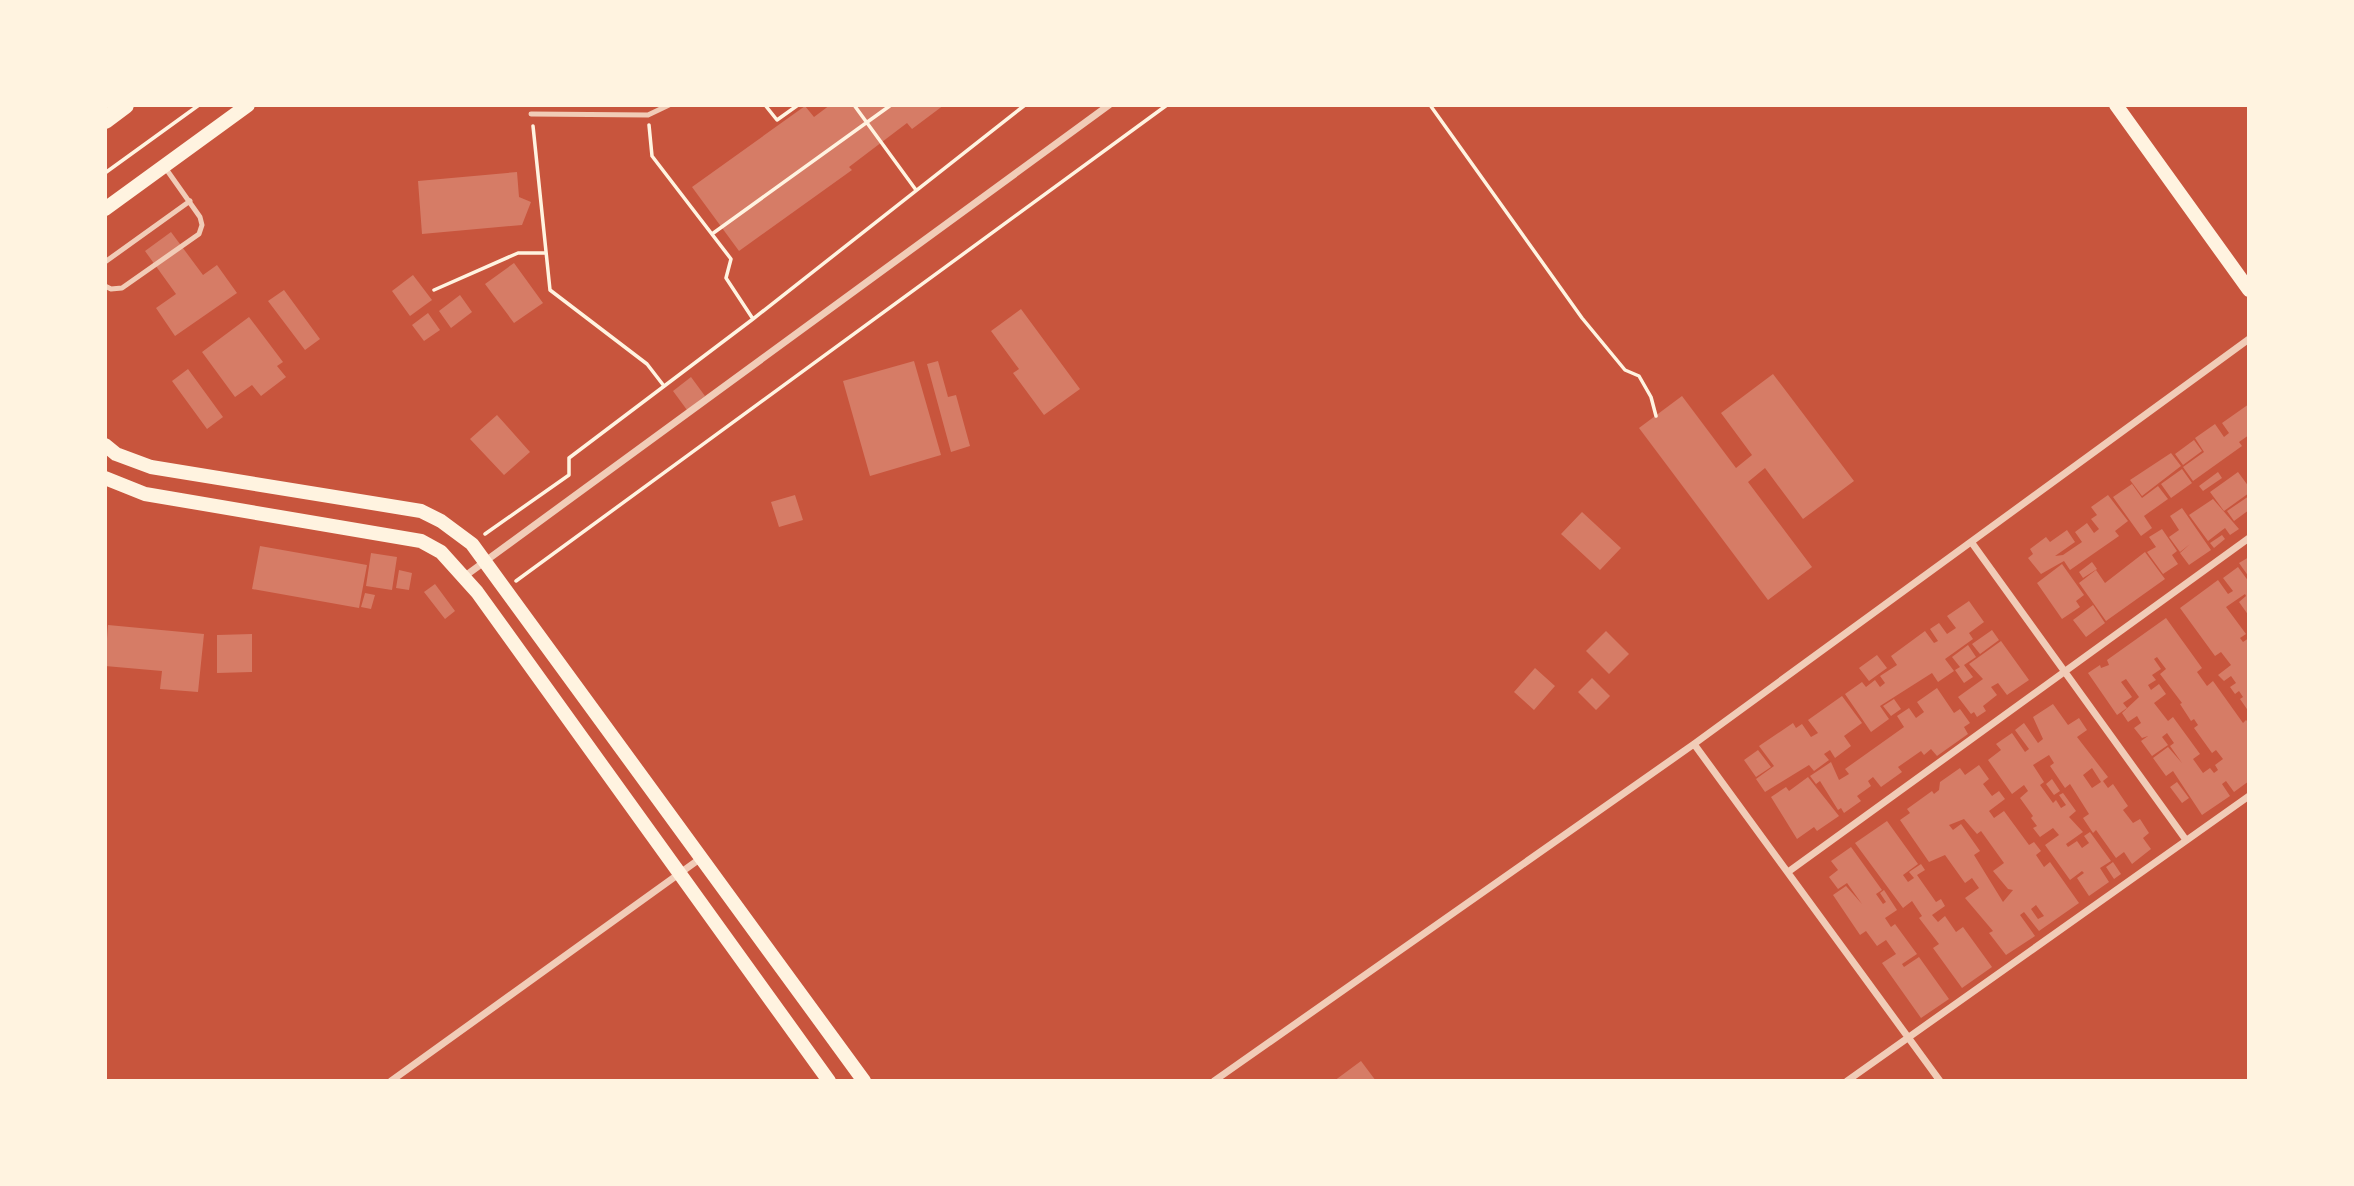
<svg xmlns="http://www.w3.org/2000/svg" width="2354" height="1186" font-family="Rubik,sans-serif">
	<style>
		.building { fill: #d67c66; fill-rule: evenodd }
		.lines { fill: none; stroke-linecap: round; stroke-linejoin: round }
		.path { stroke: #fff3e0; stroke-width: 3.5 }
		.service { stroke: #f1ccb7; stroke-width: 5 }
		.minor { stroke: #f1ccb7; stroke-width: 7 }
		.secondary { stroke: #fff3e0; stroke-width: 14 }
		.primary { stroke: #fff3e0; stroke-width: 18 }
	</style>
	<rect width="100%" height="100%" fill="#c8553d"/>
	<!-- building -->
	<path class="building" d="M830,105H944L912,129L907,123L849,167L852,170L739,251L692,187L805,106L814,117Z
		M517,172L519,197L531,202L522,225L422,234L418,181Z
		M171,232L203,275L217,265L237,293L175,336L156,308L176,294L145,251Z
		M514,263L543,303L514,323L485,284Z
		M413,275L432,300L410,316L392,291Z
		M284,290L320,339L305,350L268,301Z
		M460,295L472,312L451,328L439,311Z
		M1021,309L1080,389L1044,415L1013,373L1019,369L991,331Z
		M428,313L440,330L424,341L412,325Z
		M249,317L283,362L277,366L286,377L261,396L252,385L235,397L202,352Z
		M914,361L941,455L870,476L843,381Z
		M938,361L948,397L956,395L970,446L951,452L927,364Z
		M188,369L223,417L207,429L172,381Z
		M1773,374L1854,481L1803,519L1765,468L1748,482L1812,567L1768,600L1639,428L1682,396L1736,468L1752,455L1721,413Z
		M691,377L705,396L687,410L673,391Z
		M2249,404V435L2239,442L2242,446L2193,481L2183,467L2204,452L2195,438L2215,424L2224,437L2229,433L2222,423Z
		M497,415L530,452L504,475L470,439Z
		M2194,440L2202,451L2183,465L2175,454Z
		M2171,453L2181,466L2142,496L2130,480Z
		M2182,469L2192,483L2171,498L2161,484Z
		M2218,472L2222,478L2203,491L2199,486Z
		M2238,472L2249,487V493L2224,511L2210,492Z
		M2132,484L2142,498L2158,486L2168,499L2144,516L2152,528L2141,536L2113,497Z
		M795,495L803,520L779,527L771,502Z
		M2108,495L2128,521L2115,531L2119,536L2070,570L2064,561L2041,574L2028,558L2033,554L2030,549L2046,537L2050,542L2067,530L2075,542L2055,556L2063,555L2082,542L2075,532L2087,523L2094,533L2099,529L2091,519L2097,515L2091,507Z
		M2249,496V510L2234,521L2227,511Z
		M2213,499L2239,529L2230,535L2225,528L2208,541L2189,515Z
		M2182,508L2211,550L2189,565L2180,553L2190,544L2180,552L2169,537L2179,530L2170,516Z
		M1582,512L1621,548L1600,570L1561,534Z
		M2162,529L2177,551L2172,555L2178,564L2163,574L2147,552L2156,547L2149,537Z
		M2222,535L2225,539L2214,548L2210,543Z
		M260,546L367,565L359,608L252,589Z
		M2145,552L2165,579L2106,621L2079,583L2096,570L2105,583Z
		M371,553L397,557L392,590L366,586Z
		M2249,557V577L2239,563Z
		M2092,562L2097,569L2083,578L2079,572Z
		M2062,564L2084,595L2076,601L2080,607L2062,619L2037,583Z
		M2238,567L2249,582V616L2239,602L2246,596L2245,594L2226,607L2246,634L2240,638L2243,642L2249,638V712L2240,699L2243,697L2239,691L2235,694L2230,687L2236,683L2231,676L2224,681L2218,675L2231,665L2221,652L2215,656L2180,608L2218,580L2228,594L2233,591L2223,578Z
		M399,570L412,573L409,590L396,588Z
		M435,584L455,611L445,619L424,592Z
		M365,593L375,595L371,609L361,607Z
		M1969,601L1984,622L1969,633L1973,639L1945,659L1954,671L1938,682L1932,673L1880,706L1889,719L1871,732L1845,694L1862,682L1866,687L1875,680L1880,687L1885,683L1880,676L1897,665L1891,656L1925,631L1934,643L1938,641L1930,629L1939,623L1947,634L1956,628L1947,616Z
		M2093,605L2105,623L2086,637L2073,620Z
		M2166,618L2202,668L2197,672L2207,686L2213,681L2243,723L2246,720L2249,723V781L2234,792L2226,781L2222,784L2230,796L2202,815L2173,771L2166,776L2153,758L2168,747L2182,763L2170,746L2174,743L2167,733L2162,737L2168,745L2152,756L2141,741L2148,736L2142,738L2134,728L2141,723L2137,716L2128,722L2122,713L2139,697L2126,679L2121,682L2132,697L2123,703L2127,708L2117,715L2088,673L2100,665L2101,668L2109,665L2107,660ZM2157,657L2166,669L2160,674L2182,703L2180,704L2191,721L2194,719L2198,725L2194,728L2212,753L2216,750L2223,759L2215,765L2218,770L2214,773L2210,768L2203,773L2193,759L2200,754L2173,717L2168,721L2154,703L2166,694L2159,684L2151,690L2148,685L2156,680L2152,675L2161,669L2154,659Z
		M108,625L204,634L198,692L160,689L162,671L105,666Z
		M1992,630L1999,640L1980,654L1972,644Z
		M1606,631L1629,654L1609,674L1586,651Z
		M252,634V672L217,673V635Z
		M2001,641L2029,680L2007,695L1998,683L1991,687L1997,695L1983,706L1986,711L1977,717L1974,712L1971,714L1958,697L1983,679L1969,664Z
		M1968,645L1976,657L1964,665L1973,677L1964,683L1955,670L1960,667L1952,657Z
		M1877,655L1887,668L1869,681L1859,668Z
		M1535,668L1555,686L1534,710L1514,692Z
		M1592,678L1610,696L1596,710L1578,692Z
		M1937,688L1954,713L1960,709L1970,723L1964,727L1968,734L1937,756L1931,749L1924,755L1921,751L1898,767L1902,772L1881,787L1873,777L1868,781L1871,786L1857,796L1861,801L1844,813L1841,808L1838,810L1820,781L1816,784L1810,776L1831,762L1839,780L1849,774L1845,769L1904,727L1897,716L1909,708L1916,718L1924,712L1917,702Z
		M1842,696L1862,723L1844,736L1851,746L1835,758L1830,750L1824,754L1829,760L1814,771L1809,765L1765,792L1756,779L1774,766L1759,746L1793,723L1796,728L1802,724L1811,737L1818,733L1808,720Z
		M1894,699L1901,709L1891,716L1883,706Z
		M2053,704L2068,725L2079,718L2087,730L2077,737L2108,777L2103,781L2108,788L2113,784L2128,806L2123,810L2133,823L2140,819L2149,833L2143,838L2151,849L2132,864L2124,852L2116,858L2096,830L2093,833L2083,818L2089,814L2070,784L2065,788L2050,766L2054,763L2049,755L2033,765L2044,782L2040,785L2053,803L2056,800L2061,808L2066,805L2059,795L2063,793L2076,811L2069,817L2083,832L2066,844L2068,847L2077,841L2082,848L2089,843L2084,836L2090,832L2111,861L2100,868L2109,882L2089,896L2077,878L2084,873L2082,871L2070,880L2045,845L2059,835L2053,828L2040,837L2033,828L2037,826L2031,818L2033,816L2020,798L2028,791L2024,785L2012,794L1988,760L2001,750L1996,744L2012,733L2025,752L2029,749L2015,730L2024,723L2038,743L2043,739L2033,717ZM2092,768L2101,782L2092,788L2083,775Z
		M1758,750L1771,767L1756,777L1744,760Z
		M1979,765L1989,779L1983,784L1992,796L1999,791L2005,799L1989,811L1994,818L2004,811L2029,845L2034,842L2041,851L2036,855L2044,867L2050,862L2079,903L2039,931L2024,912L2020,915L2035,936L2006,955L1989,933L1993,931L1965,898L1979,888L1972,878L1965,883L1945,855L1929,862L1900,820L1910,813L1907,809L1932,791L1934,794L1939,790L1940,782L1960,768L1965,775ZM1964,819L1977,834L1981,831L2004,863L1993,871L2008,889L2013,890L2003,902L1974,855L1980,851L1961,824L1953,830L1949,825ZM2036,905L2044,916L2038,919L2031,909Z
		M1808,777L1839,816L1817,831L1814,827L1797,839L1771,797L1786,787L1789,791Z
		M2052,779L2060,791L2054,795L2046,784Z
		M2177,782L2189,798L2182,803L2170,787Z
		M1887,821L1918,864L1903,875L1908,882L1914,878L1909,872L1921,864L1925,870L1917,875L1936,902L1941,899L1945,906L1932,915L1938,922L1945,916L1956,932L1963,927L1992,967L1962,988L1933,948L1939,944L1919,918L1922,916L1912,901L1903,908L1855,843Z
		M1851,847L1882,890L1876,894L1883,904L1886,902L1880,893L1884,890L1897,910L1885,918L1891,927L1895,924L1917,954L1902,964L1904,967L1919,957L1949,999L1921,1018L1882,963L1896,954L1886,940L1877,946L1866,931L1860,935L1833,895L1846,886L1862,904L1847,883L1838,889L1829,877L1838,870L1831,861Z
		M2113,862L2121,874L2114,879L2106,867Z
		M1361,1061L1376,1081H1334Z"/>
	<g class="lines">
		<!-- path -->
		<path class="path" d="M765,105L777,120L798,105
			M854,105L916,190
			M1430,105L1582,318L1625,370L1639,376L1651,397L1656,416
			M649,125L652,156L731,259L726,278L753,319
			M533,126L550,290L647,364L664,386
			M105,173L199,105
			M712,234L891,105
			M434,290L518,253H546
			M485,534L569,475V458L753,319L1025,105
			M516,581L1167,105"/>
		<!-- service -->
		<path class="service" d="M531,114L648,115L669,105
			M105,262L190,201
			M105,286L111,289L122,288L199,234L202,225L200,217L164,166"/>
		<!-- minor -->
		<path class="minor" d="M1972,543L2186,840
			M465,576L1109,105
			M1694,744L1940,1081
			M1788,872L2249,538
			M391,1081L701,858
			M1214,1081L1694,744L2249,339
			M1847,1081L2249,796"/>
		<!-- secondary -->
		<path class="secondary" d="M2116,105L2249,290
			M105,209L248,105
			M105,445L116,454L151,467L421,511L441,521L472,544L864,1081
			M105,478L145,494L421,541L441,552L477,592L829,1081"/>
		<!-- primary -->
		<path class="primary" d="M105,120L125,105"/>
	</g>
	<!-- border -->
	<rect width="2354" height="1186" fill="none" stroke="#fff3e0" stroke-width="214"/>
</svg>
